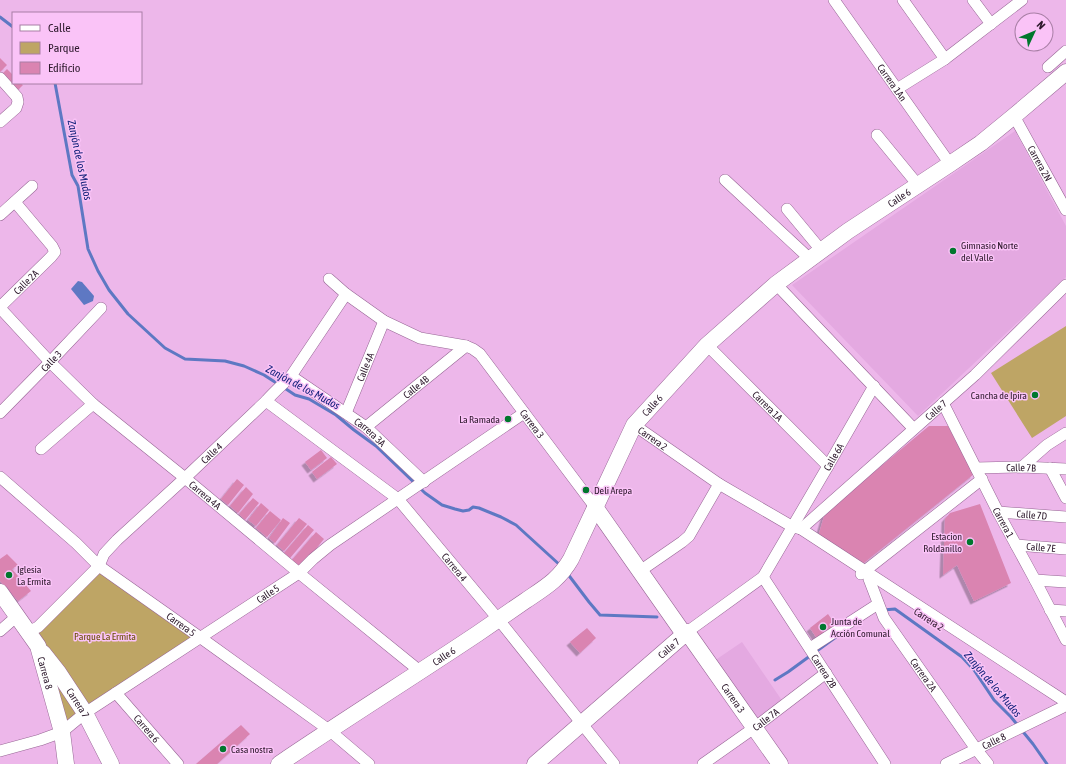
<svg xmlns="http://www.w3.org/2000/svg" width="1066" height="764" font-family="'Asap Condensed',sans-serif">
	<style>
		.built { fill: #e4a9e1 }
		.green { fill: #bea565 }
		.water { fill: #5e78c3 }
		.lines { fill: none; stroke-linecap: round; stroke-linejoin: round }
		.stream { stroke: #5e78c3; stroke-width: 3 }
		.building { fill: #da84b1; filter: url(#shadow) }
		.street-casing { stroke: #976695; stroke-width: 12 }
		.secondary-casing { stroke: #976695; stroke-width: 17 }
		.street { stroke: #fff; stroke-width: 11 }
		.secondary { stroke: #fff; stroke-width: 16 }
		.poi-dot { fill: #00772d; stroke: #fac3f7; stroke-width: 1.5 }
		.labels { text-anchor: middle; stroke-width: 3; stroke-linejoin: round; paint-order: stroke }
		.street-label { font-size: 10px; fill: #2c182b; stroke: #fac3f7 }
		.poi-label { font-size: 10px; fill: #2c182b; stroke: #fac3f7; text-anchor: start }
		.park-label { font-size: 10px; fill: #644c00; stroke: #fac3f7 }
		.water-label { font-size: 11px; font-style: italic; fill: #13227a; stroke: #fac3f7 }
	</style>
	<defs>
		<filter id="shadow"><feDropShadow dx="-3.5" dy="3.5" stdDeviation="0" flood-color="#0004"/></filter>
	</defs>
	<rect width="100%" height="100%" fill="#edb7ea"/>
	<!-- built -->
	<path class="built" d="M1015,131L1066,226V277L918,416L792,285Z
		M742,642L783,702L754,721L714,661Z"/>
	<!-- green -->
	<path class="green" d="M1066,326V416L1032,438L991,373Z
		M99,566L201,638L62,732L38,646V627Z"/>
	<!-- water -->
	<path class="water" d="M78,281L82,282L94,296L93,301L84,305L71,289Z"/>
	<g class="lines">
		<!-- stream -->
		<path class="stream" d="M0,17L13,27
			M55,83L72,175L78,186L88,249L98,271L109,290L128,314L165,348L185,359L225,361L244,366L264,375L278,384
			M283,387L295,395L309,399L336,415L354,430L376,446L425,493L442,505L455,509L463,511L469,510L473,507L479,508L501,517L516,525L561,566
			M567,573L589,602L600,615L657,617
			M883,610L895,609L962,657L974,670L994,700L1011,717L1033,744L1047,764
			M775,680L788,672L836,637"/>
	</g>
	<!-- building -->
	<path class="building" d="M0,58L7,65L0,72Z
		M7,69L13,75V83H20L23,85L15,93L0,76Z
		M929,426H948L974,474L860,566L818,537L825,513Z
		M321,450L327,458L311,470L305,462Z
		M331,457L337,464L317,479L312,472Z
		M237,479L244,485L228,505L221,499Z
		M246,487L253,494L238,513L230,506Z
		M253,498L259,503L245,520L239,514Z
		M261,503L269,510L256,526L248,520Z
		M980,504L1011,583L974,601L957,565L943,575L945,519L950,513Z
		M270,511L281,520L267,537L256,528Z
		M283,518L290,523L275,543L269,538Z
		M299,518L307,524L284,551L277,545Z
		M308,525L314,530L290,558L284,553Z
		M316,532L324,539L301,567L292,560Z
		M7,554L18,565L12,569L31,591L18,601L0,581V559Z
		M828,614L837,627L818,640L810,628Z
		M587,628L596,638L580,653L570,642Z
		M241,725L250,734L217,764H196Z"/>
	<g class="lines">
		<defs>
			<g id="street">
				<path id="s1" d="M834,0L950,164"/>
				<path d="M903,0L945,59"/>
				<path d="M973,0L991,24"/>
				<path d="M1048,67L1066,51"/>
				<path d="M0,78L17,97L18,102L16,108L0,122"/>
				<path d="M897,89L945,59L1022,0"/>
				<path id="s2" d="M1014,116L1066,210"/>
				<path d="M877,135L918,185"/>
				<path d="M725,180L810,259"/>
				<path d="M787,209L821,250"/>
				<path d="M0,215L32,186"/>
				<path id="s3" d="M329,279L346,294L384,321L420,338L466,346L473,349L480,354L595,507"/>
				<path d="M776,284L913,428"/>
				<path id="s4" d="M0,307L51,257L55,252L52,246L15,202"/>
				<path id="s5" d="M0,308L50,362L93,404L185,478L299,573L421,672"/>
				<path id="s6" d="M707,345L828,466"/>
				<path id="s7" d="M291,376L366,427L424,482"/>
				<path id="s8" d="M266,401L398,499L499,620L614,764"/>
				<path id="s9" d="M943,403L998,512L1035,580L1066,640"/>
				<path id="s10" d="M0,413L50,362L101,308"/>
				<path id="s11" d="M346,413L384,321"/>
				<path id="s12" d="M634,425L719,484L793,527L801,529L1066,702"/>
				<path id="s13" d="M366,427L466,346"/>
				<path d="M41,449L93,404"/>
				<path d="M1022,467L1047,445L1066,433"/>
				<path id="s14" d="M976,468L1022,467L1066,469"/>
				<path d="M1050,468L1066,498"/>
				<path id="s15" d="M0,477L76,543L99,566L201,638L329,730L369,764"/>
				<path id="s16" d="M998,512L1066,517"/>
				<path id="s17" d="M801,529L975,375L1066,285"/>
				<path id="s18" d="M1016,545L1066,549"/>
				<path d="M640,571L682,542L689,536L719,484"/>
				<path d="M861,574L982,479"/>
				<path id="s19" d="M763,577L885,764"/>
				<path id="s20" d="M869,579L884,618L976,749L988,764"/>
				<path d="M1035,580L1066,582"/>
				<path d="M1050,610L1066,611"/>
				<path d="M0,631L17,616"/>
				<path id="s21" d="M28,632L38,627L99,566L104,554L117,540L185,478L266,401C274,392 283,384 291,376L346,294"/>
				<path id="s22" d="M687,632L763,577L828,466L874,386"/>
				<path d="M810,648L878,604"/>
				<path id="s23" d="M116,693L178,764"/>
				<path id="s24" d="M0,751L40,740L62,732L85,713L299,573L313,559L330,545L524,413"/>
				<path id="s25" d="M703,764L754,728L826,673"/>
				<path id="s26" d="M946,764L1063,707L1066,704"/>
			</g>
			<g id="secondary">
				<path d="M595,507L684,634"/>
				<path id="s27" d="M0,592L38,646L62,732L66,764"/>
				<path id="s28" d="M43,653L58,672L85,713L111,764"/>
				<path id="s29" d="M279,764C344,720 411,678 477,634C493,623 509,612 525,601C544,588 559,580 571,559L634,425L707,345L776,284L848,231L950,164L981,143L1014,116L1066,72"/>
				<path id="s30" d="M535,764L687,632L780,764"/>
			</g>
		</defs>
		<!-- street casing -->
		<use href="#street" class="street-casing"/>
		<!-- secondary casing -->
		<use href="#secondary" class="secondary-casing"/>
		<!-- street -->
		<use href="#street" class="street"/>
		<!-- secondary -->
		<use href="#secondary" class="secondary"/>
	</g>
	<!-- markers -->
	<g class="poi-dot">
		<circle cx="953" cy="251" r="4"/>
		<circle cx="1035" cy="395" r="4"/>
		<circle cx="508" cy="419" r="4"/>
		<circle cx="586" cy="490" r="4"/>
		<circle cx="970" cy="542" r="4"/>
		<circle cx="9" cy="575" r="4"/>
		<circle cx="823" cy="627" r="4"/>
		<circle cx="223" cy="749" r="4"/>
	</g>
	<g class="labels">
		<!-- street labels -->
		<g class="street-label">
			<text dy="4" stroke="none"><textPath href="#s1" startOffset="101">Carrera 1An</textPath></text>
			<text dy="4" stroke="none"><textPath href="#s2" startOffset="54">Carrera 2N</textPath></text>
			<text dy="4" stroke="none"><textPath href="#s29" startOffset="857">Calle 6</textPath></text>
			<text dy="4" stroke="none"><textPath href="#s4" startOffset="36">Calle 2A</textPath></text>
			<text dy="4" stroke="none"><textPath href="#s10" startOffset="73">Calle 3</textPath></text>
			<text dy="4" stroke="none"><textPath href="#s11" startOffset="50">Calle 4A</textPath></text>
			<text dy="4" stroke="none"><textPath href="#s13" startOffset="64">Calle 4B</textPath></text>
			<text dy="4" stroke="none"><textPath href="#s29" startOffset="533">Calle 6</textPath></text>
			<text dy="4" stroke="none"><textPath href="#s6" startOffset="86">Carrera 1A</textPath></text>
			<text dy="4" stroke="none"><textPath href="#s17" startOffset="180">Calle 7</textPath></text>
			<text dy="4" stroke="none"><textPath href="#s3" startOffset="259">Carrera 3</textPath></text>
			<text dy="4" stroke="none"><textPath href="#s7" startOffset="97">Carrera 3A</textPath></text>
			<text dy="4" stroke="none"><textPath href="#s12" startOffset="23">Carrera 2</textPath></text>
			<text dy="4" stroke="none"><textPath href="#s21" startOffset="258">Calle 4</textPath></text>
			<text dy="4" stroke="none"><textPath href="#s22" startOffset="233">Calle 6A</textPath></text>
			<text dy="4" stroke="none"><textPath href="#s14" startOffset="45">Calle 7B</textPath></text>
			<text dy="4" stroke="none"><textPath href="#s5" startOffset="278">Carrera 4A</textPath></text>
			<text dy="4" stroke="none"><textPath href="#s16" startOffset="34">Calle 7D</textPath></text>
			<text dy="4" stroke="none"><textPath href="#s9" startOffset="134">Carrera 1</textPath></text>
			<text dy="4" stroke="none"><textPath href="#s18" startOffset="25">Calle 7E</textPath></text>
			<text dy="4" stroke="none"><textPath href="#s8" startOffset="253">Carrera 4</textPath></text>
			<text dy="4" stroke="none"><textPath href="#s24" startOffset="313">Calle 5</textPath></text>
			<text transform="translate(929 619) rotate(33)" y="4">Carrera 2</text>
			<text dy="4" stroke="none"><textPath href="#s15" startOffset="234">Carrera 5</textPath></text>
			<text dy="4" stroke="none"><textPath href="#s30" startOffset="177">Calle 7</textPath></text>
			<text dy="4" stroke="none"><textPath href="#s29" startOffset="197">Calle 6</textPath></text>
			<text dy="4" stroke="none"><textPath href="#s19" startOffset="112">Carrera 2B</textPath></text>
			<text dy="4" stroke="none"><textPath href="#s27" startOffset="94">Carrera 8</textPath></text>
			<text dy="4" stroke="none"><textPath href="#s20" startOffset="111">Carrera 2A</textPath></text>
			<text dy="4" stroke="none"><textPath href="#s30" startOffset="282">Carrera 3</textPath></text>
			<text dy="4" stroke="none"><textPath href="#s28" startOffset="61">Carrera 7</textPath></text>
			<text dy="4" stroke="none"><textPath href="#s25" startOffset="77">Calle 7A</textPath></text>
			<text dy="4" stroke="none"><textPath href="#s23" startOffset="47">Carrera 6</textPath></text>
			<text dy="4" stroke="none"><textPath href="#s26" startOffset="53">Calle 8</textPath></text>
		</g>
		<!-- poi labels -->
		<g class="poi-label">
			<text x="961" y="249">Gimnasio Norte<tspan x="961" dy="12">del Valle</tspan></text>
			<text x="1027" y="399" text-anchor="end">Cancha de Ipira</text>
			<text x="500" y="423" text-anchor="end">La Ramada</text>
			<text x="594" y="494">Deli Arepa</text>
			<text x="962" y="540" text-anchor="end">Estacion<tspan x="962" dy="12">Roldanillo</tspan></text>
			<text x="17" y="573">Iglesia<tspan x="17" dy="12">La Ermita</tspan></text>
			<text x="831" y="625">Junta de<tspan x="831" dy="12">Acción Comunal</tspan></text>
			<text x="231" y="753">Casa nostra</text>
		</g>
		<!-- park labels -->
		<g class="park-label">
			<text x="105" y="640">Parque La Ermita</text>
		</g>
		<!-- water labels -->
		<g class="water-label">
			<text transform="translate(80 160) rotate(78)" y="4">Zanjón de los Mudos</text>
			<text transform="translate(303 387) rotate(28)" y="4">Zanjón de los Mudos</text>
			<text transform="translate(993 684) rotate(50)" y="4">Zanjón de los Mudos</text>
		</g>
	</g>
	<!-- legend -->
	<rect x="12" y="12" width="130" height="72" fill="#fac3f7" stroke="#a87fa5"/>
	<rect x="20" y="25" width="20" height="6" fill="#ffffff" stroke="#a87fa5"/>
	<text x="48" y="32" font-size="12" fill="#2c182b">Calle</text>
	<rect x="20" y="42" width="20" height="12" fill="#bea565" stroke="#a87fa5"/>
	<text x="48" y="52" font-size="12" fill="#2c182b">Parque</text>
	<rect x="20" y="62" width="20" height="12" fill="#da84b1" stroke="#a87fa5"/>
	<text x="48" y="72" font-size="12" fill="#2c182b">Edificio</text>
	<!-- north arrow -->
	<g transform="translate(1034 32) rotate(46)"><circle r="19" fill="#fac3f7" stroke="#a87fa5"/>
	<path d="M0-3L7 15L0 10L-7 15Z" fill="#00772d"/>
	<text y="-6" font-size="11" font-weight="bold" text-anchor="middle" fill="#2c182b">N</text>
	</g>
</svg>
